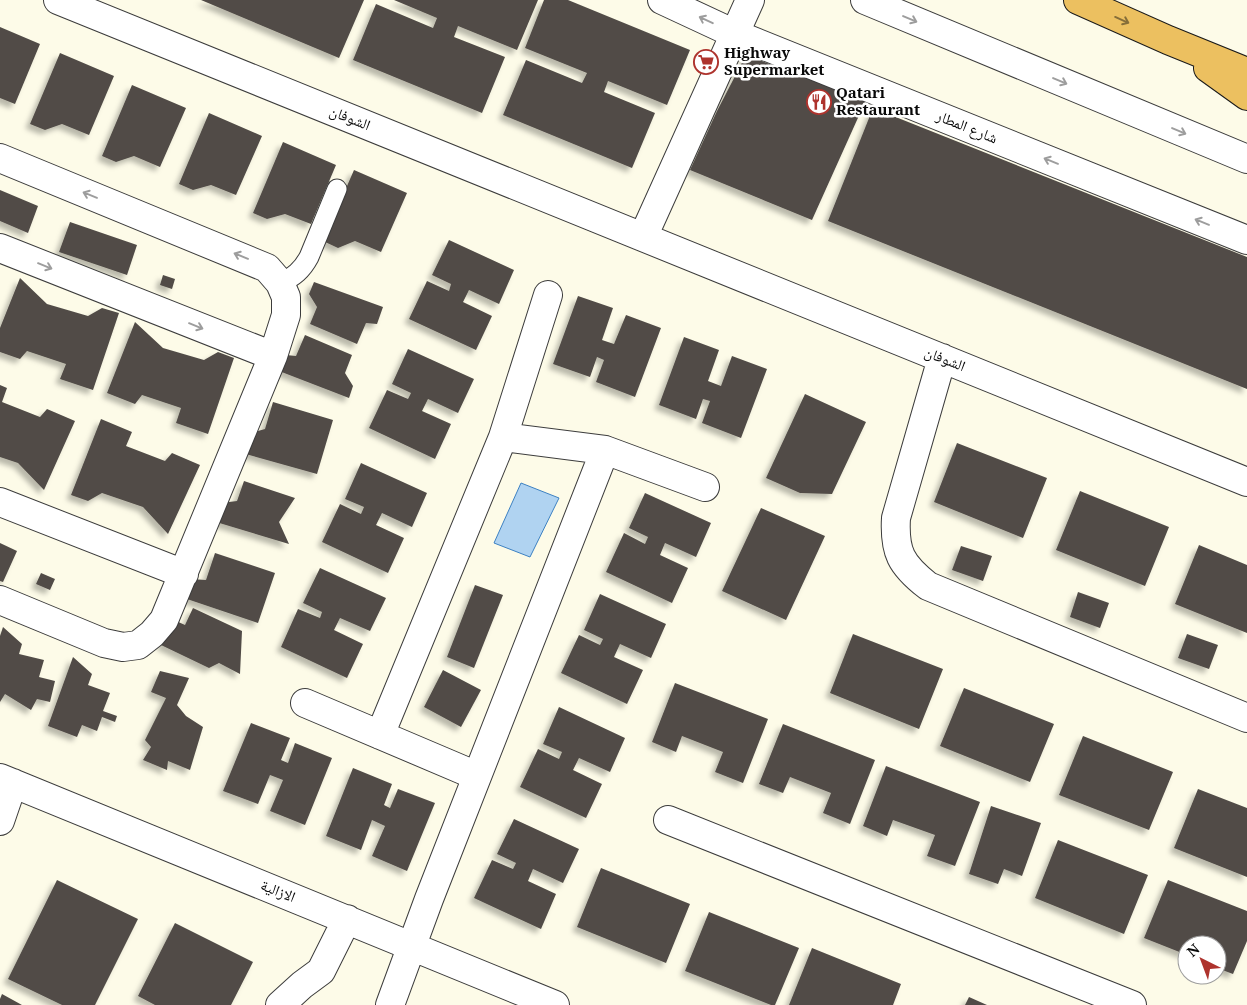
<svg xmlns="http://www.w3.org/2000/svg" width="1247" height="1005" font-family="'Noto Serif','Noto Naskh Arabic',serif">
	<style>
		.water { fill: #b0d3f1; stroke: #3d81c2 }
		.building { fill: #514c47; filter: url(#shadow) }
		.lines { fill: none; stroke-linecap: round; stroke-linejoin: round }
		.service-casing { stroke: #3c3c3c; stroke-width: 21 }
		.minor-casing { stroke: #3c3c3c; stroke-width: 30 }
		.tertiary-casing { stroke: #3c3c3c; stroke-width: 30 }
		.trunk-casing { stroke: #1a1a1a; stroke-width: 30 }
		.service { stroke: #fff; stroke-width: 19 }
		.minor { stroke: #fff; stroke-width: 28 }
		.tertiary { stroke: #fff; stroke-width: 28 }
		.trunk { stroke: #ecc060; stroke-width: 28 }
		.oneway { stroke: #9d9d9d }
		.oneway2 { stroke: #866e39 }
		.labels { text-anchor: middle; stroke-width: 5; stroke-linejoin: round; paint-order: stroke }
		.poi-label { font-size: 15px; font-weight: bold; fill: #090909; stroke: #fff; text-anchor: start }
		.street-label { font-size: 15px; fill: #090909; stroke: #fff }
	</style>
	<defs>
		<filter id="shadow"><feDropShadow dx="-4.5" dy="4.5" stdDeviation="2.5" flood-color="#0004"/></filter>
	</defs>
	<rect width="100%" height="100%" fill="#fdfbe8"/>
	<!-- water -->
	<path class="water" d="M521,483L559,498L530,557L494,543Z"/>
	<!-- building -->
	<path class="building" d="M201,0H364L339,58Z
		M394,0H538L517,50L458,26L454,37L505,57L482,113L353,60L376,4L433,28L437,18Z
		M544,0H568L690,50L667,105L608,81L604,92L655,113L632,168L503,115L526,60L582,83L587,73L525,48Z
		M0,27L40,44L15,104L0,98Z
		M60,53L114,76L89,135L62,124L45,130L30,124Z
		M746,55L866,100L812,220L690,170L717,111Z
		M132,85L186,108L160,167L134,156L116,162L102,156Z
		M873,108L1247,257V389L828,221Z
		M209,113L262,136L236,195L211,185L193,190L179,184Z
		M283,142L336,165L311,224L285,214L267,219L253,213Z
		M354,170L407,193L381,252L355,241L338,248L323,241Z
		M0,190L38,206L28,233L0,221Z
		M70,222L137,245L127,275L59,252Z
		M449,240L514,270L499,304L469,290L463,302L492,316L476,350L409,319L427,281L449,291L451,284L432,275Z
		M163,275L175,279L172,289L160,285Z
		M20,278L47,304L88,316L102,308L119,313L93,390L60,379L66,364L27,351L20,359L0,352V328Z
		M314,282L383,307L377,324L366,323L357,344L310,324L317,307L309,294Z
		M578,296L613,308L602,340L614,344L626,315L661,328L635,397L596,382L604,360L597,357L590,377L553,364Z
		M135,322L163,348L204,360L218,352L234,358L208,434L176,423L181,408L142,395L135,404L107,393Z
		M305,335L352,355L345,373L353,386L349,398L279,371L286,355L296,356Z
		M684,337L719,350L708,381L721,386L732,356L767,369L741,438L702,423L710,401L703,399L696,419L659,405Z
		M408,349L474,379L458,413L428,399L422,411L451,424L435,459L369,428L387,390L408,399L411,393L392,384Z
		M0,385L7,388L2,402L40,417L47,409L75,421L44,490L18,463L0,457Z
		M805,394L866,422L832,494L800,493L766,478Z
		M273,402L333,420L317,474L242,453L247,434L265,429Z
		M101,419L132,432L126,446L165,461L172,453L200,465L168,534L143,507L102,493L88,501L71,495Z
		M957,443L1047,478L1023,538L934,502Z
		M361,463L427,493L412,527L382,513L376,525L404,538L388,573L322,542L340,504L361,514L364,507L345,499Z
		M244,481L295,498L279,522L289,544L216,522L221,503L237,501Z
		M1080,491L1169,527L1145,586L1056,550Z
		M645,493L711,523L696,557L665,543L660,555L688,568L672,603L606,572L624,533L645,544L648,537L629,528Z
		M761,508L825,536L786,620L722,591Z
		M0,543L17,551L3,582L0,581Z
		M1199,545L1247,565V633L1175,604Z
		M961,546L992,556L983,581L952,570Z
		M215,553L275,573L258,623L184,598L191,579L206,580Z
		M320,568L386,598L370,631L340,618L334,630L363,644L347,678L281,647L298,609L320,618L322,612L303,603Z
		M41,573L55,579L50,590L36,584Z
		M475,585L503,595L474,668L447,657Z
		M1078,592L1109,603L1100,628L1070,617Z
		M600,594L666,624L651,658L620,644L614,657L643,670L627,704L561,673L579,635L600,645L603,639L584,630Z
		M193,608L242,631L240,674L219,663L209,668L161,645L174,620L185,625Z
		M3,627L22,644L19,654L44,660L39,677L55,681L50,702L37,699L31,710L5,694L0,702V636Z
		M853,634L943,669L919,729L830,693Z
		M1187,634L1218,645L1209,669L1178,658Z
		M73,657L92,674L88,685L110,693L103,711L117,716L115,722L102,717L97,731L82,725L77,737L48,726Z
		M443,670L481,690L461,727L424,707Z
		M160,671L189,678L177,705L186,716L203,727L190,770L168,761L167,770L143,760L151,747L145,740L166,698L151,692Z
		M675,683L768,719L743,783L715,772L723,752L682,736L676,752L652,742Z
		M964,688L1054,724L1030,782L940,746Z
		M559,707L625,738L610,772L579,758L573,770L602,784L586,818L520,787L538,749L559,759L562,752L543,744Z
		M251,723L290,738L281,760L288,763L295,743L332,758L305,825L270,811L283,780L270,775L258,804L223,791Z
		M783,724L875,760L850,824L823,813L831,793L790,777L783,793L759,784Z
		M1083,736L1173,772L1149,830L1059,795Z
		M886,766L980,802L955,866L927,856L935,835L893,820L887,836L863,826Z
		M353,768L392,784L384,805L390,808L398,789L435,803L407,871L372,856L385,826L372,820L361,850L326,836Z
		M1198,789L1247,808V877L1174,848Z
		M991,806L1041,823L1022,876L1004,869L998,884L969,874Z
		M514,819L579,849L563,883L533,869L528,881L556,894L541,929L474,898L492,860L513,869L516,863L497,854Z
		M1058,840L1148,875L1124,934L1035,898Z
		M601,868L690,904L666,963L577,927Z
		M57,880L138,919L95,1005H62L8,979Z
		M1168,880L1247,911V941L1233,974L1217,968V945H1187V955L1144,938Z
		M709,912L799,948L775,1005H771L685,971Z
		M175,923L253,962L231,1005H155L138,996Z
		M812,948L901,984L893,1005H789Z
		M2,994L22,1005H0V999Z
		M969,997L987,1005H965Z"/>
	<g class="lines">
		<defs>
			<path id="service" d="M280,283C294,277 302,270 309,257L337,189"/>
			<path id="minor" d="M58,0L1247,482
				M0,158L267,268L280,283L286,297V315L273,356L164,620L152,634L138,645L123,647L104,643L0,600
				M643,237L750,0
				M0,248L273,356
				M942,358L896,518C894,552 901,565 928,586L1247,718
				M503,437L605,450L705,487
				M0,502L184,574
				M305,703L477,776
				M380,735L503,437L548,295
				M0,778L555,1005
				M668,820L1132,1005
				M0,821L13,783
				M280,1005L302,985L321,971L347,919
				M390,1005L429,899L605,450"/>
			<path id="tertiary" d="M662,0L735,34L1247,240
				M865,0L1247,159"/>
			<path id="trunk" d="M1078,0L1168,40L1247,72
				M1208,68L1247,96"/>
		</defs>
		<!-- service casing -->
		<use href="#service" class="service-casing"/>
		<!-- minor casing -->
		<use href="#minor" class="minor-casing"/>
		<!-- tertiary casing -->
		<use href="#tertiary" class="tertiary-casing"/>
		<!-- trunk casing -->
		<use href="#trunk" class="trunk-casing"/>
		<!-- service -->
		<use href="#service" class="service"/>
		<!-- minor -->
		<use href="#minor" class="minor"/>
		<!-- tertiary -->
		<use href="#tertiary" class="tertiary"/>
		<!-- trunk -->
		<use href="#trunk" class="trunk"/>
	</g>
	<!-- one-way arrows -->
	<defs><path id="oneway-shaft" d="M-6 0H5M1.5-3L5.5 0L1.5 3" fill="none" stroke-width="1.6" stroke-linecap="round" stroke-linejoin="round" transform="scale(1.25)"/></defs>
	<g class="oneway">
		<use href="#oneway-shaft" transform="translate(910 19) rotate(23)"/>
		<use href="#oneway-shaft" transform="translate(706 20) rotate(-155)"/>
		<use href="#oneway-shaft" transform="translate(1060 81) rotate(23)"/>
		<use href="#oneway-shaft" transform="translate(1179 131) rotate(23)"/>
		<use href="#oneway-shaft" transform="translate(1051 161) rotate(-158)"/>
		<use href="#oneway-shaft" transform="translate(90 195) rotate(-158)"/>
		<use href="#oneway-shaft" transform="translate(1202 222) rotate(-158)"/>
		<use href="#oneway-shaft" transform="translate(241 256) rotate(-158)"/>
		<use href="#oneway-shaft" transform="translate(45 266) rotate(22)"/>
		<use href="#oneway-shaft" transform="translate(196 326) rotate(22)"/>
	</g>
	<use class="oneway2" href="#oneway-shaft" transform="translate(1122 20) rotate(24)"/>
	<!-- icons -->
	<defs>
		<symbol id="supermarket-ring" viewBox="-11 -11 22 22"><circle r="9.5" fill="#fff" stroke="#ae332d" stroke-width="1.5"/><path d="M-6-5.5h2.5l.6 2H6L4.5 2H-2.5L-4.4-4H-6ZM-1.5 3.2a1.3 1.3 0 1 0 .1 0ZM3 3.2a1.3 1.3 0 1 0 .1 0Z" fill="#ae332d"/></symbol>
		<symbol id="restaurant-ring" viewBox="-11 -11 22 22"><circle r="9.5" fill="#fff" stroke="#ae332d" stroke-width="1.5"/><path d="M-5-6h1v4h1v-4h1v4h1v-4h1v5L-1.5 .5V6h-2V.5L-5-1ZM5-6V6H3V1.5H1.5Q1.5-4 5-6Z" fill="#ae332d"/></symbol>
	</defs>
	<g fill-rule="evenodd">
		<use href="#supermarket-ring" x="692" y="48" width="28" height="28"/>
		<use href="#restaurant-ring" x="805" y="88" width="28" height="28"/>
	</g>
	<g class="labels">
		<!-- poi labels -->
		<g class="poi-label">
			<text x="724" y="58">Highway<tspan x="724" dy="17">Supermarket</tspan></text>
			<text x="836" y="98">Qatari<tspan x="836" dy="17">Restaurant</tspan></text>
		</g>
		<!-- street labels -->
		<g class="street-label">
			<text transform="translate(350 118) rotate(22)" y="5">الشوفان</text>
			<text transform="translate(967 127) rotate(22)" y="5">شارع المطار</text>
			<text transform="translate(945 359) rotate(22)" y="5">الشوفان</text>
			<text transform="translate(278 891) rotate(22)" y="5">الازالية</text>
		</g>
	</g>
	<!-- north arrow -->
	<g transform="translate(1202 960) rotate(318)"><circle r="24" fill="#ffffff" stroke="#9d9d9d"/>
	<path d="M0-4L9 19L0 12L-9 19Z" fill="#ae332d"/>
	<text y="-8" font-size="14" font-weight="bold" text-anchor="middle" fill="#090909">N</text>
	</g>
</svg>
